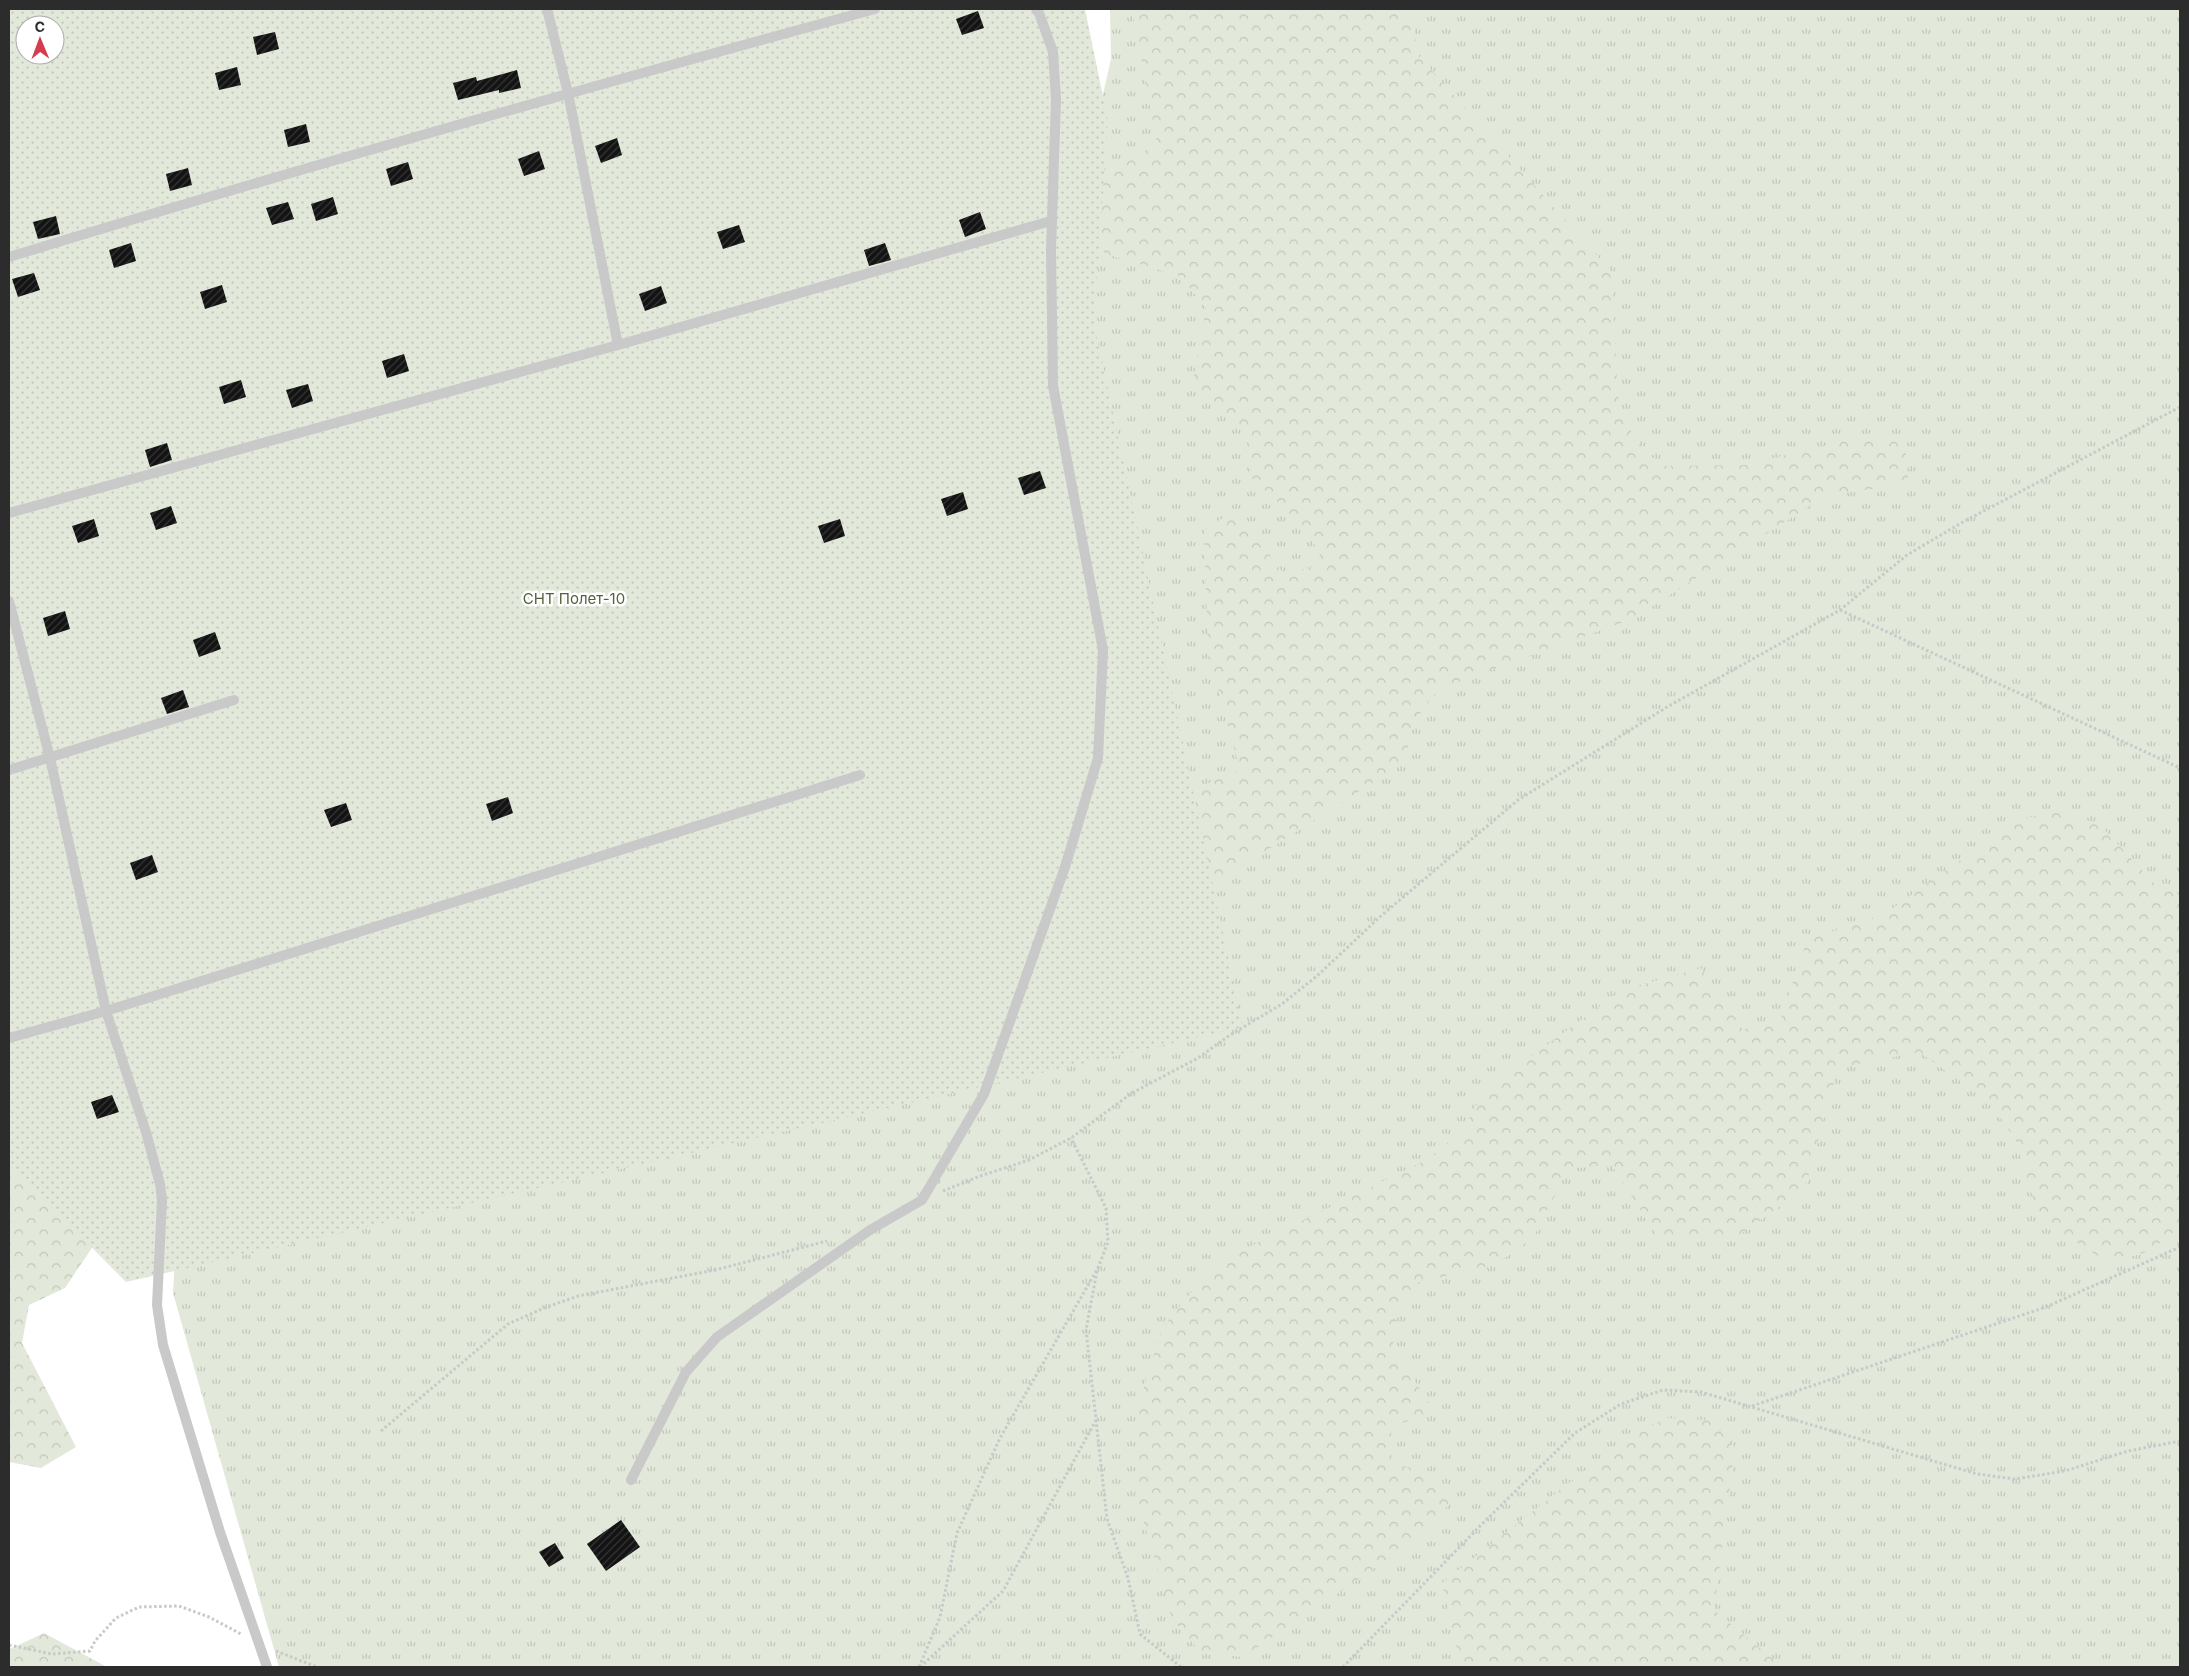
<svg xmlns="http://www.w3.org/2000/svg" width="2189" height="1676" font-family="Inter,sans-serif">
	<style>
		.grass { fill: url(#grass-tufts) }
		.forest { fill: url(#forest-crowns) }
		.park { fill: url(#park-dots); fill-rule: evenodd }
		.building { fill: url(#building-hatch) }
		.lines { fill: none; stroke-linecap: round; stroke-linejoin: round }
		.path { stroke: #c9c9c9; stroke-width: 3; stroke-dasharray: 2.5 2.5; stroke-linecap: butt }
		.lane { stroke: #c9c9c9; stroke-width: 10 }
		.labels { text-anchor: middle; stroke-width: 5; stroke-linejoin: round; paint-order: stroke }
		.park-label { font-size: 15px; fill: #51633d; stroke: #fff }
	</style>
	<defs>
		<pattern id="grass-tufts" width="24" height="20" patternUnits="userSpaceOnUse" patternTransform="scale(1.25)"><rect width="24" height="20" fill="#e2e8da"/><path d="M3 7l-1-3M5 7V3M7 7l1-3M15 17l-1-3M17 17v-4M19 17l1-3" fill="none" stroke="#c2c7bb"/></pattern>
		<pattern id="forest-crowns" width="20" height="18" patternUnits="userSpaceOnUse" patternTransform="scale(1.25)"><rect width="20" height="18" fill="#e2e8da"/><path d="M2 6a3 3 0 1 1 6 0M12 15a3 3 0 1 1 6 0" fill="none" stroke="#c2c7bb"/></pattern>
		<pattern id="park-dots" width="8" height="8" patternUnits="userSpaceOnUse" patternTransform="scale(1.25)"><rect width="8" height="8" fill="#e2e8da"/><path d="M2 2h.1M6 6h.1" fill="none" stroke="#c2c7bb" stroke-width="1.8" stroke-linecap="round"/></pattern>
		<pattern id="building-hatch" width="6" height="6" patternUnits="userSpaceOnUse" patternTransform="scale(1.25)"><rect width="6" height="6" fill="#131313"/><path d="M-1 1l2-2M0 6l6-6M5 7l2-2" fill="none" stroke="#363636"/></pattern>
	</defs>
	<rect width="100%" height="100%" fill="#fff"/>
	<!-- grass -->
	<path class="grass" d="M1110,9H2180V1667H279L173,1293L179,1190L1072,391L1090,151L1111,59Z"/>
	<!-- forest -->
	<path class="forest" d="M1132,9H1412L1417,54L1611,271L1618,396L1633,437L1662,466L1745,465L1865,436L1905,443L1909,484L1827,495L1632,619L1439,689L1414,721L1405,762L1132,937L1161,803L1240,770L1208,652L1204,531L1235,509L1284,574L1324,564L1307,530L1251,477L1248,434L1192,386L1206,308L1180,276L1105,254L1084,221L1096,182L1157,143Z
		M2055,812L2098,823L2154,883L2180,895V1227L2150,1251L2109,1263L2039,1219L2016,1141L1990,1102L1919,1052L1838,1068L1805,1189L1738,1236H1657L1611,1164L1568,1169L1533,1238L1496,1264L1417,1283L1399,1305L1393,1345L1435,1414L1391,1426L1392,1464L1429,1471L1451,1501L1427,1533L1243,1657L1201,1653L1172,1619L1135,1492L1137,1410L1162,1328L1214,1264L1428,1159L1462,1131L1484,1091L1622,990L1701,968L1744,1031L1780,1021L1807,940L1886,913L2017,820Z
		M9,1128L110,1221L65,1288L29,1305L22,1343L76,1447L41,1468L9,1462Z
		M1667,1418L1710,1420L1735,1448L1714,1610L1782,1667H1461L1442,1583L1632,1433Z
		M44,1633L107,1667H9L10,1649Z"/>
	<!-- park -->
	<path class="park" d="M9,9H1085L1108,121L1094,323L1243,1027L126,1282L9,1164ZM25,25H55V55H25Z"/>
	<!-- building -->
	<path class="building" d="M978,11L984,28L962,35L956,19Z
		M275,32L279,49L257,55L253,37Z
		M237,67L241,85L219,90L215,73Z
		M517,70L521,88L499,93V90L458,100L453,83L476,77L477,81Z
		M306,124L310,142L288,147L284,130Z
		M617,138L622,155L601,163L595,146Z
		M539,151L545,169L524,176L518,159Z
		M408,162L413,179L391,186L386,169Z
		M188,168L192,185L170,191L166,174Z
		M333,197L338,214L316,221L311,204Z
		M288,202L294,219L272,225L266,208Z
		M980,212L986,229L965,237L959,220Z
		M56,216L60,234L38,239L33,222Z
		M739,225L745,242L723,249L717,232Z
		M131,243L136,261L114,268L109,250Z
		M885,243L891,260L869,266L864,250Z
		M34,273L40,290L18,297L12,279Z
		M222,285L227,302L205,309L200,292Z
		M661,286L667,303L645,311L639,294Z
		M404,354L409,371L387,378L382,361Z
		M241,380L246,397L224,404L219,387Z
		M308,384L313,401L292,408L286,390Z
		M167,443L172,460L150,467L145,450Z
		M1040,471L1046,488L1024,495L1018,478Z
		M963,492L968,509L947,516L941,499Z
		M171,506L177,523L156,530L150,513Z
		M94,519L99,536L78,543L72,526Z
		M840,519L845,536L824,543L818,526Z
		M65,611L70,629L48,636L43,618Z
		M215,632L221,649L199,657L193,640Z
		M183,690L189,707L167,714L161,698Z
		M508,797L513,813L492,821L486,804Z
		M346,803L352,820L331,827L324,810Z
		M152,855L158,872L136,880L130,863Z
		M112,1095L119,1112L97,1119L91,1102Z
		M621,1520L640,1547L606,1571L587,1544Z
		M555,1543L564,1558L549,1567L539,1552Z"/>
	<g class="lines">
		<!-- path -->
		<path class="path" d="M1840,610L2180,768
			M943,1191L980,1176L1029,1160L1071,1138L1132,1093L1198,1058L1230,1035L1282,1004L1317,976L1382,915L1518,800L1667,707L1840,610L1907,555L1963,522L2180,407
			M1097,1271L1086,1330L1107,1519L1128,1578L1140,1634L1181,1667
			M1752,1406L2046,1307L2180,1247
			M381,1431L508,1324L544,1308L578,1296L715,1270L827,1241
			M9,1645L52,1654L90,1651L95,1641L116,1618L139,1607L179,1606L209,1617L241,1634
			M276,1651L317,1667
			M919,1667L940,1617L957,1533L1000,1438L1098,1268L1108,1242L1106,1208L1071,1138
			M920,1667L1003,1591L1096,1420
			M1343,1667L1482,1524L1575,1433L1621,1404L1663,1390L1701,1392L1977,1474L2015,1479L2065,1471L2128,1451L2180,1441"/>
		<!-- lane -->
		<path class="lane" d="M547,9L568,93L618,345
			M9,257C296,169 585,88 875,9
			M9,513L618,345L1051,221
			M9,601L50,758L106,1011L146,1132L160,1184L162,1200L157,1305L163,1345L220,1532L267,1667
			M9,770L234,700
			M9,1038L106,1011L860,775
			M631,1480L686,1372L717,1337L870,1230L922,1200L984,1094L1065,867L1098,758L1103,650L1053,386L1051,250L1056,99L1053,52L1039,13L1036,9"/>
	</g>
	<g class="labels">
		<!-- park labels -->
		<g class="park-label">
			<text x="574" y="604">СНТ Полет-10</text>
		</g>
	</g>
	<!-- border -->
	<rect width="2189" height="1676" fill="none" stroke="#2c2c2c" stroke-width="20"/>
	<!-- north arrow -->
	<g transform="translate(40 40) rotate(359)"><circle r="24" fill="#ffffff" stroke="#ababab"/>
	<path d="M0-4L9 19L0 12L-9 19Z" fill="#d53c4f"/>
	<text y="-8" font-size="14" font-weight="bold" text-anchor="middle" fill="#2c2c2c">С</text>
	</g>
</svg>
